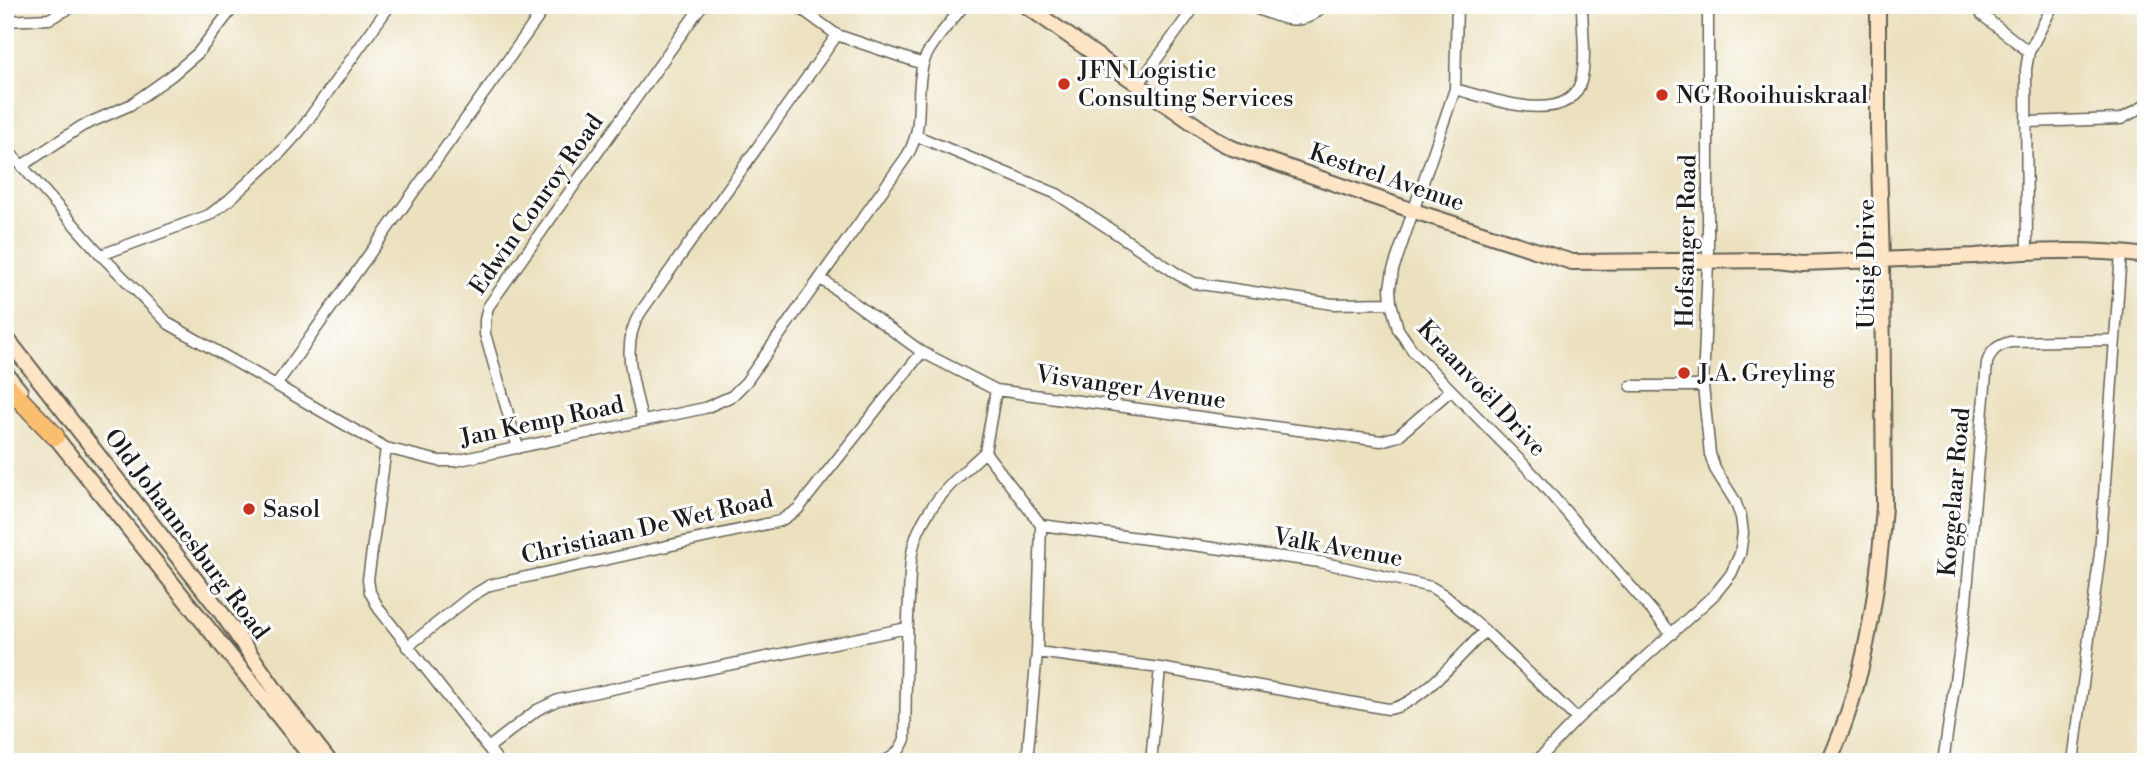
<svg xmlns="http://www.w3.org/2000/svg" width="2151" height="767" font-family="'Libre Bodoni',serif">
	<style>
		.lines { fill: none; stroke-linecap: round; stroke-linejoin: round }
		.street-casing { stroke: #646155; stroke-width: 13 }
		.secondary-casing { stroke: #646155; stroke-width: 18 }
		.highway-casing { stroke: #646155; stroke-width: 21 }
		.street { stroke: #fff; stroke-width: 10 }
		.secondary { stroke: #fde5c5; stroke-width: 14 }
		.highway { stroke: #fbbe6e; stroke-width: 18 }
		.poi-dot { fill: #c8321e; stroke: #fff; stroke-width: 2.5 }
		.labels { text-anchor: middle; stroke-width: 6; stroke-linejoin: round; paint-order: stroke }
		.poi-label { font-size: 24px; fill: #1c1c1c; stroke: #fff; text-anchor: start }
		.street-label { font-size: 24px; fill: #1c1c1c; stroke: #fff }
	</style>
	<rect width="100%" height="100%" fill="#fff"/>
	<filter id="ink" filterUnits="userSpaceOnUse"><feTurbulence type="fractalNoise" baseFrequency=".0143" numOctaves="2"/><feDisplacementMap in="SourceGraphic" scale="14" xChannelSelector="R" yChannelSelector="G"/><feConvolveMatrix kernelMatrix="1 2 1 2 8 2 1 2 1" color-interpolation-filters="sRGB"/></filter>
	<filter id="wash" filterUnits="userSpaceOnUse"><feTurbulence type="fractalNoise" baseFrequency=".00686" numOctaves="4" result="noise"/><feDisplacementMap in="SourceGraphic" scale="28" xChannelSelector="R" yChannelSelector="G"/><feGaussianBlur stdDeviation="1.57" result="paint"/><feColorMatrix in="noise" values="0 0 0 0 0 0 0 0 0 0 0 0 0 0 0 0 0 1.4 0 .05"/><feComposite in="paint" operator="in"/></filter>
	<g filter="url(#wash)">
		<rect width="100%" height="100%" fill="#ebe1bf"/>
	</g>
	<g filter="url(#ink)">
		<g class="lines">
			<defs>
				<path id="street" d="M796,5L837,35L923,64
					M1248,5C1273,15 1303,32 1323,5
					M1457,5L1455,89L1393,270L1390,288L1391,303L1398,329L1413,351L1535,476L1672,634
					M1977,5L1982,15L2029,52
					M5,21L49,19L76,5
					M1138,85L1196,5
					M1455,89C1487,97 1568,129 1581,81C1587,58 1582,29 1582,5
					M2026,122L2121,119L2146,105
					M917,136L1057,194L1179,275L1194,283L1333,304L1391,303
					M5,147L101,255L169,324L386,448L439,461H455L705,408L732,396L746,382L907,156C926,124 914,97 923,64C928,46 952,21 964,5
					M23,165L82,126L130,105L171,76L198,53L235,5
					M2027,252L2026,69L2029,52L2053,5
					M101,255L209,215L229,200L282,151L300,131L390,5
					M820,278L922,352L996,390L1381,441L1398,436L1451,390
					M276,385L547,5
					M1631,386H1703
					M996,390L985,452L1041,525L1037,652L1027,762
					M642,421C635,385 619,347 640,313L837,35
					M386,448L368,580L370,592L379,609L499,762
					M518,448L485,334V320L488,307L702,5
					M1041,525L1320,562L1431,587L1444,595L1485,631L1577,719
					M407,647L470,597L490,585L780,521L798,509L922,352
					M1037,652L1160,668L1388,709C1418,707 1462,653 1485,631
					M488,748L537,710L558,700L907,628
					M881,762C894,758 900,751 905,739C906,692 906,645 909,599C910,576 909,551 919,530C933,498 960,475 985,452
					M1151,762L1160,668
					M1536,762L1577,719L1715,594L1731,574L1740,554L1743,533L1741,517L1735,501L1715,469L1710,454L1703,386L1708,261V5
					M1943,762L1965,613L1987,363C1991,350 1997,346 2010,342L2114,340
					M2073,762L2100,553L2121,253"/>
				<path id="secondary" d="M1025,5L1217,140L1232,148L1414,211L1572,262L1777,260L1803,263L1976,256C2026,250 2096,249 2146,256
					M5,336L220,611L288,708L330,762
					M5,372L20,391
					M49,429L315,762
					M1829,762C1865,682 1878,593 1884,506L1882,260L1878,129V5"/>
				<path id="highway" d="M5,384L55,436"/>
			</defs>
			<!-- street casing -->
			<use href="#street" class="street-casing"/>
			<!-- secondary casing -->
			<use href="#secondary" class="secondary-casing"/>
			<!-- highway casing -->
			<use href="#highway" class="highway-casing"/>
			<!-- street -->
			<use href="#street" class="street"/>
			<!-- secondary -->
			<use href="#secondary" class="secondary"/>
			<!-- highway -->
			<use href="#highway" class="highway"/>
		</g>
	</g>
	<!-- markers -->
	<g class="poi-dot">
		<circle cx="1064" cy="84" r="7"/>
		<circle cx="1662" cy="95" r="7"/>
		<circle cx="1684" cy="373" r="7"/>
		<circle cx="249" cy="509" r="7"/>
	</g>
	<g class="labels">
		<!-- poi labels -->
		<g class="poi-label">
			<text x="1078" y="78">JFN Logistic<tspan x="1078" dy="28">Consulting Services</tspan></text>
			<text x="1676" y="103">NG Rooihuiskraal</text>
			<text x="1698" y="381">J.A. Greyling</text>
			<text x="263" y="517">Sasol</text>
		</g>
		<!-- street labels -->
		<g class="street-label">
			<text transform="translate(1387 177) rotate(19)" y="8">Kestrel Avenue</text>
			<text transform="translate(536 204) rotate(-55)" y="8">Edwin Conroy Road</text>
			<text transform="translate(1686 241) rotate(-89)" y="8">Hofsanger Road</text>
			<text transform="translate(1866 264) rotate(-90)" y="8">Uitsig Drive</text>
			<text transform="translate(1131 387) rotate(8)" y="8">Visvanger Avenue</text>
			<text transform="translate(1482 388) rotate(47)" y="8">Kraanvoël Drive</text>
			<text transform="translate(542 421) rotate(-12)" y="8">Jan Kemp Road</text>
			<text transform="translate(1954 492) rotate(-85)" y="8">Koggelaar Road</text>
			<text transform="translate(647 527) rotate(-13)" y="8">Christiaan De Wet Road</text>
			<text transform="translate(187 534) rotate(53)" y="8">Old Johannesburg Road</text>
			<text transform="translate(1338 547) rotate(10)" y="8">Valk Avenue</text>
		</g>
	</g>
	<!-- margin -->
	<rect width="2151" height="767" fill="none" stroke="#fff" stroke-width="28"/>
</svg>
